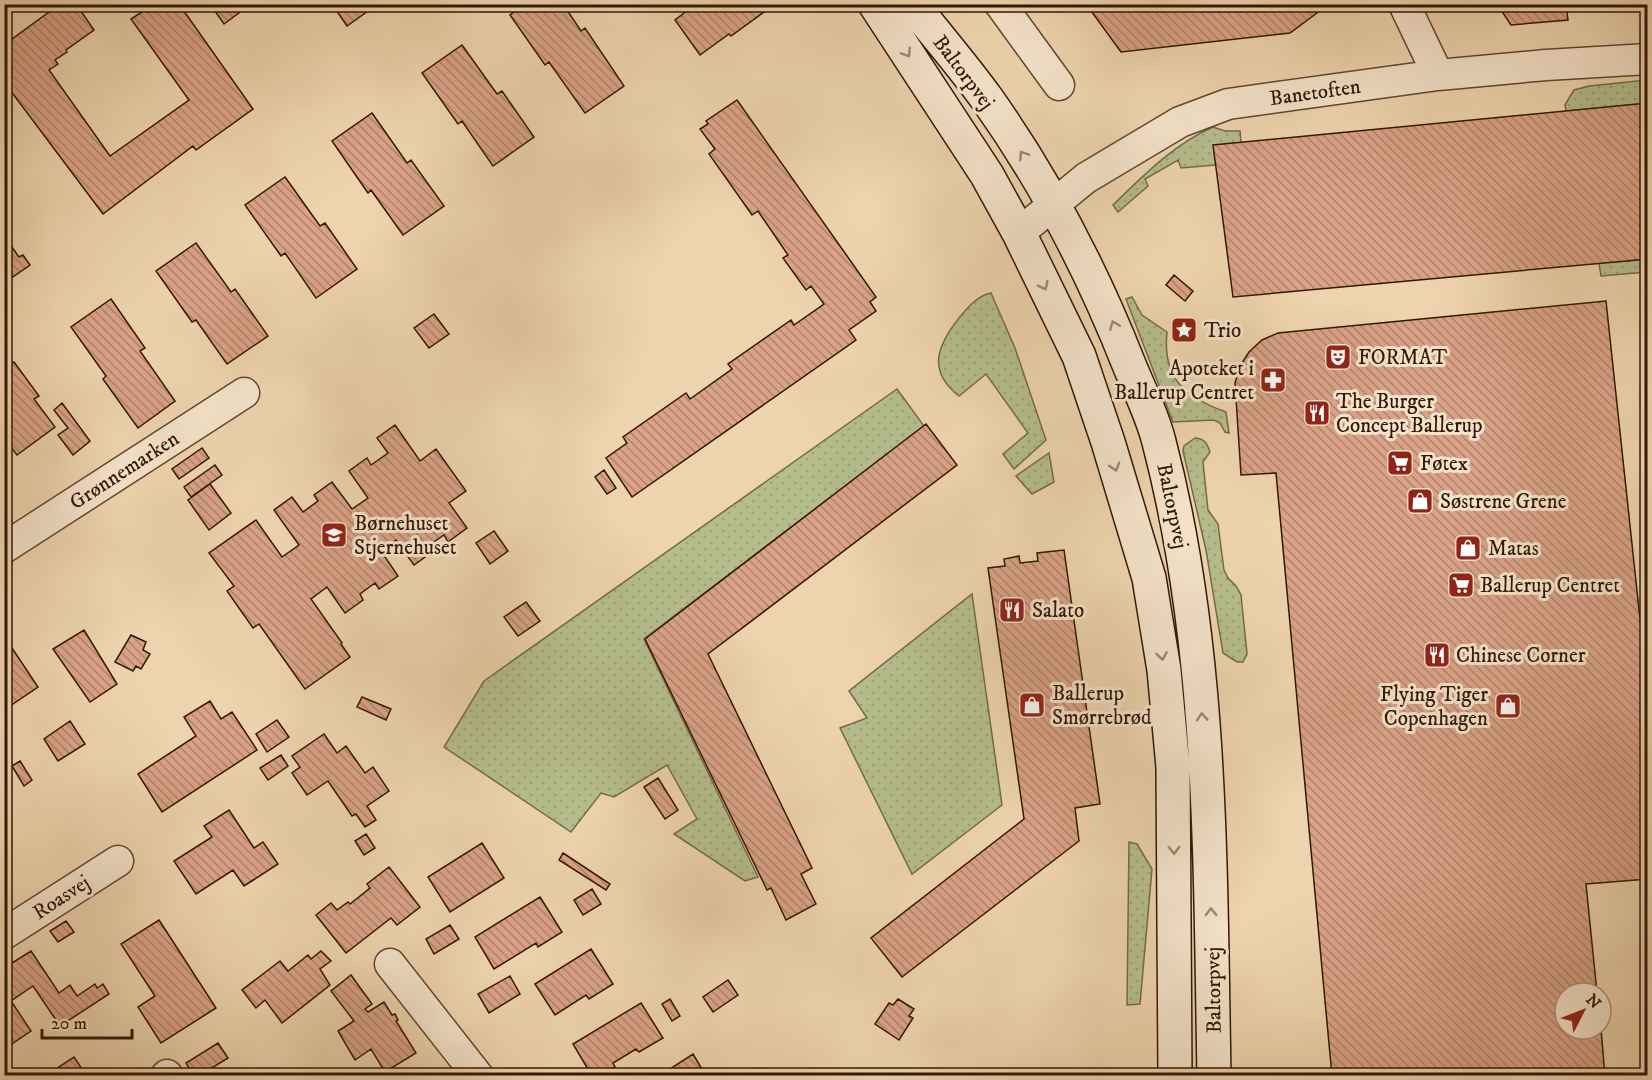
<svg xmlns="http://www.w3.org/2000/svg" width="1652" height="1080" font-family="'IM FELL DW Pica',serif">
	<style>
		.green { fill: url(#green-dots); stroke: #746a4a; stroke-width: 1.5 }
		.building { fill: url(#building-back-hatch); stroke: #321706; stroke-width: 1.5 }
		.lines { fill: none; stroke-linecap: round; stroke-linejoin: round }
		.street-casing { stroke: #614630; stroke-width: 33 }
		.secondary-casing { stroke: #321706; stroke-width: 36 }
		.street { stroke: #f4e3ca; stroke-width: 30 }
		.secondary { stroke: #f4e3ca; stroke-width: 33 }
		.oneway { stroke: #9d8772 }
		.labels { text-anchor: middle; stroke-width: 6; stroke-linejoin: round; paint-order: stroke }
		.street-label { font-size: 21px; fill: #321706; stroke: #f4e3ca }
		.poi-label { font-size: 21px; fill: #321706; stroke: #f4e3ca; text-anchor: start }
	</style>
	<defs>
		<pattern id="green-dots" width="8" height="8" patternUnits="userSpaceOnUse" patternTransform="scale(1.5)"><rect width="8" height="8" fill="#b5bd8d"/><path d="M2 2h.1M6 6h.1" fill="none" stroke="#9ca278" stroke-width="1.8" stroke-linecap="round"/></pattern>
		<pattern id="building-back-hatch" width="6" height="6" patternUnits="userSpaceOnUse" patternTransform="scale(1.5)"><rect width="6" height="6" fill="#daa288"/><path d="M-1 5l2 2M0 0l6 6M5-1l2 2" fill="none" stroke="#b1836d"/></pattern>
	</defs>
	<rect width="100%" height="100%" fill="#eed4ae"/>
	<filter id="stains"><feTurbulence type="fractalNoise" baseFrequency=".00333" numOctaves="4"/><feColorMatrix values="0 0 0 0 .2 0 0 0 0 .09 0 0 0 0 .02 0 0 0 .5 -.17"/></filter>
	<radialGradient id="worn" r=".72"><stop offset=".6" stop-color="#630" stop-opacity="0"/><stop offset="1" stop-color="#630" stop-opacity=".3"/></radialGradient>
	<!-- green -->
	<path class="green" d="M1647,80V103L1566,111L1565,105L1574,90L1589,86Z
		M1213,127L1225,131H1240L1241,143L1216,165L1181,168L1178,160L1145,179L1148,186L1118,212L1113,205C1143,176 1174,144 1213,127Z
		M1647,259V272L1601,276L1599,263Z
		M991,293L1015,348L1046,440L1014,469L1003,454L1028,433L986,374L959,396C927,371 937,346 959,318C968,307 977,296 991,293Z
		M1132,297L1142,315L1167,332C1162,379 1186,398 1226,412L1229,433L1225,432L1220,423L1214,420L1173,422L1126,299Z
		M897,389L924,426L644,639L758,877L745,881L674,834L697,819L667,765L614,797L601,793L571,832L444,747L484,681Z
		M1195,438C1205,439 1207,443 1210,452L1203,462L1208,510L1218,524L1224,570L1228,578L1236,586L1241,595L1247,654L1243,662H1237L1223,653L1206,550L1183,451L1184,446Z
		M1049,453L1054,482L1032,494L1016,476Z
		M972,594L1002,805L912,874L840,728L867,718L849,691Z
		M1129,842L1137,844L1152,869L1140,1004L1127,1005Z"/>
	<!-- building -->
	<path class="building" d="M60,4H76L94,30L66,50L67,52L55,60L58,64L49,70L110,156L189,100L131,19L145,10L147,12L158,4H179L253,109L196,150L193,146L103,214L4,82V45Z
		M210,4H251L224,24Z
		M332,4H378L347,26Z
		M525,4H563L581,31L585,28L624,86L585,113L549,62L545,65L510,15Z
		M696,4H775L731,36L729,34L700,55L675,20Z
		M1086,4H1145L1146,7L1163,4H1329L1290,33L1121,52Z
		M1497,4H1566L1568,20L1511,25Z
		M462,45L497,94L502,91L534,137L493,166L462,121L458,124L422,73Z
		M737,100L876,297L870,302L876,311L849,330L856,340L632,497L606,458L627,443L623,437L686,393L690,399L732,369L728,364L791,320L794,325L824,304L811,286L806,290L783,258L788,255L758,211L752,215L709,154L715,149L700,129L708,124L706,121Z
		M1648,103V259L1233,297L1213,145Z
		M372,113L407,163L411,160L444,206L403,235L371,190L368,193L332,141Z
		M285,177L320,226L325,223L357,269L316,298L285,253L281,256L245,205Z
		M4,236L19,257L23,255L30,265L4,283Z
		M196,243L231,292L235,289L268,336L227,364L196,320L192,322L156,271Z
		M1174,275L1193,291L1185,301L1166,285Z
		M111,299L145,348L140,351L175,401L138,428L103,379L106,376L71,327Z
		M1606,301L1648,694V879L1586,884L1597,993H1565V1029H1601L1605,1076H1332L1276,473L1241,475L1235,383L1240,366L1249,352L1262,340L1278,333Z
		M434,314L449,334L429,348L414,328Z
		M14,362L39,396L34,399L55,427L17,455L4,438V369Z
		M62,403L90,441L73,455L58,435L68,428L54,410Z
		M926,424L957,465L708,654L812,868L801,874L816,904L786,920L771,888L767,890L645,639Z
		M395,425L420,461L436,449L466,491L449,503L467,528L448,542L444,535L428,546L432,552L414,565L396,540L381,551L398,576L379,589L375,583L360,594L363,600L345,613L327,587L311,599L342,643L341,644L350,657L305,689L259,624L253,628L227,591L234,586L209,553L256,520L282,557L299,545L274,510L292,497L303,512L318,501L314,495L332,482L352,509L368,498L349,471L367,458L371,465L388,453L377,438Z
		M202,448L209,458L179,479L172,469Z
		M215,465L222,475L191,497L184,487Z
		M604,470L616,488L607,494L595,477Z
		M210,484L231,513L209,530L188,500Z
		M494,531L508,551L490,564L476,543Z
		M1064,550L1100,804L1075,808L1079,841L902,977L871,938L1024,819L988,568L1005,566L1004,559L1019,556L1020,563L1038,561L1037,553Z
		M526,602L540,621L518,636L504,617Z
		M84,630L117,684L90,702L53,649Z
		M131,635L146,642L143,650L150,654L141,669L136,666L133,671L115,662Z
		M4,636L38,687L7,708L4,704Z
		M362,697L391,709L386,720L357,707Z
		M210,701L221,719L232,712L257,750L162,812L138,774L196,736L184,717Z
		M277,720L289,737L267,752L256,734Z
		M70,721L85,744L58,761L44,739Z
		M324,734L337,753L346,746L365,773L373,767L389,791L367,806L376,820L365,827L356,814L352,816L328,781L307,795L292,773L300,767L292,756Z
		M281,755L288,766L268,780L260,768Z
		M20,761L32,780L24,786L12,766Z
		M658,778L678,810L665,819L644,787Z
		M229,810L254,848L263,842L278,864L244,886L233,870L196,894L174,861L212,837L204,826Z
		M366,834L375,848L364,855L355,841Z
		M482,843L504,878L450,912L428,877Z
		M563,853L610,884L606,890L559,860Z
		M389,867L420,907L397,925L391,918L346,953L316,915L331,903L337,910L348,902L350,904L370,888L367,884Z
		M592,889L601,904L583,915L574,900Z
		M540,897L562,932L538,947L536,943L494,969L475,937Z
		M159,920L216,1008L161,1043L138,1007L155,996L121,944Z
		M66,921L74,932L58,942L50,931Z
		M450,925L459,939L434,954L426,939Z
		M591,949L613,984L589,999L586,995L555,1015L535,984Z
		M31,951L59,993L70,985L77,996L95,984L97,988L103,984L109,994L60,1026L33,986L11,1001L31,1031L4,1049V968Z
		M321,951L331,961L320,969L330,985L282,1023L265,1000L256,1008L242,990L280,961L288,971L308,955L311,959Z
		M351,975L372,1004L365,1009L368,1012L384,1002L392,1015L395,1014L398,1020L396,1021L416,1053L385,1072L371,1049L355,1060L338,1031L354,1021L331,991Z
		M510,976L520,994L489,1013L478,994Z
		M728,980L738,995L713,1012L703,997Z
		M670,999L680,1016L672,1021L662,1004Z
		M898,999L914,1009L909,1016L913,1018L899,1040L875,1024L889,1003L893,1005Z
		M641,1003L663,1038L639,1052L636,1049L613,1063L615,1067L601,1076H592L573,1044Z
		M218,1043L228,1058L199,1076H194L186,1063Z
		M693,1054L706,1076H659Z
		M74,1057L84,1072L79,1076H45Z"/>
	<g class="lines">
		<defs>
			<path id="street" d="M1000,4L1059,85
				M1404,4L1438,75
				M1019,233L1086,178L1180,122L1228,104L1438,75L1546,65L1648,59
				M4,548L244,393
				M4,934L118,861
				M390,964L478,1076
				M166,1076L167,1075"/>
			<path id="secondary" d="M875,4L987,175L1019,233L1079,356L1108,442L1149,578L1164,670L1173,767L1175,1076
				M912,4C937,36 964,67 987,99C1046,182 1093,273 1130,367C1140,391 1153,417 1159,442C1213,648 1210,864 1214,1076"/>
		</defs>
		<!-- street casing -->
		<use href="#street" class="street-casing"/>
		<!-- secondary casing -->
		<use href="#secondary" class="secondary-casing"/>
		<!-- street -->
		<use href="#street" class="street"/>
		<!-- secondary -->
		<use href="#secondary" class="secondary"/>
	</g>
	<!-- one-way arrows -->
	<defs><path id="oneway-chevron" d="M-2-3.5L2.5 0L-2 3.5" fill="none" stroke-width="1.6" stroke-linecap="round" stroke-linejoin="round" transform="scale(1.5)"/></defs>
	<g class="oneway">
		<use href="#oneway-chevron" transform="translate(907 53) rotate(57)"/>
		<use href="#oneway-chevron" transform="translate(1023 155) rotate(-123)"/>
		<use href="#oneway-chevron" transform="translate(1044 286) rotate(64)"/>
		<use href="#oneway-chevron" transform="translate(1114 325) rotate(-112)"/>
		<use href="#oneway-chevron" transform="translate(1115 467) rotate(73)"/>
		<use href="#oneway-chevron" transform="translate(1162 656) rotate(81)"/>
		<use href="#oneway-chevron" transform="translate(1202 717) rotate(-94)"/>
		<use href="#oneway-chevron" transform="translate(1174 850) rotate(89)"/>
		<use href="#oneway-chevron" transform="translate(1211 912) rotate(-91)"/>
	</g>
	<!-- icons -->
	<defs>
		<symbol id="sight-square" viewBox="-11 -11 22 22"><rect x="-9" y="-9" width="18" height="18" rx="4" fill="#8f2418" stroke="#f4e3ca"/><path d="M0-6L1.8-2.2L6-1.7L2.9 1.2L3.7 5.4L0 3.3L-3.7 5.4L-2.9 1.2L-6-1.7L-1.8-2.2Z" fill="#fff"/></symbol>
		<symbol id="theatre-square" viewBox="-11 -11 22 22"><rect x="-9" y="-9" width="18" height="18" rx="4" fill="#8f2418" stroke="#f4e3ca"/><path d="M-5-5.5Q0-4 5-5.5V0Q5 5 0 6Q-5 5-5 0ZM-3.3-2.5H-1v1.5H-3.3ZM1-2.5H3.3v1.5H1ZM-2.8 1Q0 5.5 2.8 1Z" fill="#fff"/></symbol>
		<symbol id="pharmacy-square" viewBox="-11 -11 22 22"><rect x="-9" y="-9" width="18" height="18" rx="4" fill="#8f2418" stroke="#f4e3ca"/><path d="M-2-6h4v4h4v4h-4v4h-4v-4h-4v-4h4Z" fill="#fff"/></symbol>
		<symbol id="restaurant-square" viewBox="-11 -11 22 22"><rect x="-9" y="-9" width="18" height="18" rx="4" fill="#8f2418" stroke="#f4e3ca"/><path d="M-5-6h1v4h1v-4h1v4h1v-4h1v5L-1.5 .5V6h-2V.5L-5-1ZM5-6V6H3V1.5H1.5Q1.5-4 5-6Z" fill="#fff"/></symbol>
		<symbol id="supermarket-square" viewBox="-11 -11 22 22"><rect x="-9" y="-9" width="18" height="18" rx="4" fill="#8f2418" stroke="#f4e3ca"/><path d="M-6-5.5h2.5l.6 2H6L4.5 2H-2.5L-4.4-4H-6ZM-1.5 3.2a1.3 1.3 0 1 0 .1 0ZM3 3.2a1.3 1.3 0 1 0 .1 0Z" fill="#fff"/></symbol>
		<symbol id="shop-square" viewBox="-11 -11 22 22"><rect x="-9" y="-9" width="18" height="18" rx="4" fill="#8f2418" stroke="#f4e3ca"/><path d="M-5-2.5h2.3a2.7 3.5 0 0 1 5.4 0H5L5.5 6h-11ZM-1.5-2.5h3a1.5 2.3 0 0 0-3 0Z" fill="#fff"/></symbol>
		<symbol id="school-square" viewBox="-11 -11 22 22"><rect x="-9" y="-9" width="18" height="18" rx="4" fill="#8f2418" stroke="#f4e3ca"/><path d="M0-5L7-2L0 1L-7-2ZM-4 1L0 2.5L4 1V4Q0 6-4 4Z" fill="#fff"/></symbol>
	</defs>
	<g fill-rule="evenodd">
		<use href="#sight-square" x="1169" y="315" width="30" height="30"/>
		<use href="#theatre-square" x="1323" y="342" width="30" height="30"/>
		<use href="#pharmacy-square" x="1258" y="365" width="30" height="30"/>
		<use href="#restaurant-square" x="1302" y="398" width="30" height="30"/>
		<use href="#supermarket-square" x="1385" y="448" width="30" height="30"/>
		<use href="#shop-square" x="1405" y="486" width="30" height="30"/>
		<use href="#school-square" x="319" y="520" width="30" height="30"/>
		<use href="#shop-square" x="1453" y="533" width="30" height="30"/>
		<use href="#supermarket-square" x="1446" y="570" width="30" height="30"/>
		<use href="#restaurant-square" x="997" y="595" width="30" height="30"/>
		<use href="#restaurant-square" x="1422" y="640" width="30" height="30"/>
		<use href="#shop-square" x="1017" y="690" width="30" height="30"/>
		<use href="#shop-square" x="1493" y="691" width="30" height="30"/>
	</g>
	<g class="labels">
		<!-- street labels -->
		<g class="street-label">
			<text transform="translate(964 72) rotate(53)" y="7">Baltorpvej</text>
			<text transform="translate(1315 92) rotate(-8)" y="7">Banetoften</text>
			<text transform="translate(124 470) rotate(-33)" y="7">Grønnemarken</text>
			<text transform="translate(1173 506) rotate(78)" y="7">Baltorpvej</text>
			<text transform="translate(61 897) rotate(-33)" y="7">Roasvej</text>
			<text transform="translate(1213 990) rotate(-91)" y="7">Baltorpvej</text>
		</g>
		<!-- poi labels -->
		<g class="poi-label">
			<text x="1204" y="337">Trio</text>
			<text x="1358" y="364">FORMAT</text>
			<text x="1254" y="375" text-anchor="end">Apoteket i<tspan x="1254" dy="24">Ballerup Centret</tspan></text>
			<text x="1336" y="408">The Burger<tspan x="1336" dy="24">Concept Ballerup</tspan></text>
			<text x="1420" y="470">Føtex</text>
			<text x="1440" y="508">Søstrene Grene</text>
			<text x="354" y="530">Børnehuset<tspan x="354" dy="24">Stjernehuset</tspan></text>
			<text x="1488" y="555">Matas</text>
			<text x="1480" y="592">Ballerup Centret</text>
			<text x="1032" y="617">Salato</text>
			<text x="1456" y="662">Chinese Corner</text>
			<text x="1052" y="700">Ballerup<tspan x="1052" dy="24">Smørrebrød</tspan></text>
			<text x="1488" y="701" text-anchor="end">Flying Tiger<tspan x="1488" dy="24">Copenhagen</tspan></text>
		</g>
	</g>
	<!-- margin -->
	<rect width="1652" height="1080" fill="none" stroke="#eed4ae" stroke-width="24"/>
	<rect x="6" y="6" width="1640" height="1068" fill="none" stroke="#321706" stroke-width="3"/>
	<rect x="12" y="12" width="1628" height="1056" fill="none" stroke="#321706" stroke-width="1.5"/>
	<!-- north arrow -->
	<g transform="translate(1583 1011) rotate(48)"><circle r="28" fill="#f4e3ca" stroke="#a6917c" stroke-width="1.5"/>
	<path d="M0-4.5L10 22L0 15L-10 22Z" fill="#8f2418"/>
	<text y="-9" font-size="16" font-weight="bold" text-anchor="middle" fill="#321706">N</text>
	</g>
	<!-- scale -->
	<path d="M42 1029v9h90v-9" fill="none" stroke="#321706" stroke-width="3"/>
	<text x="51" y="1029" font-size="18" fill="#321706" stroke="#f4e3ca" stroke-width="4.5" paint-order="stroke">20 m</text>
	<rect width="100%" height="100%" filter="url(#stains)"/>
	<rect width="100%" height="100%" fill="url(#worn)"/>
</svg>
